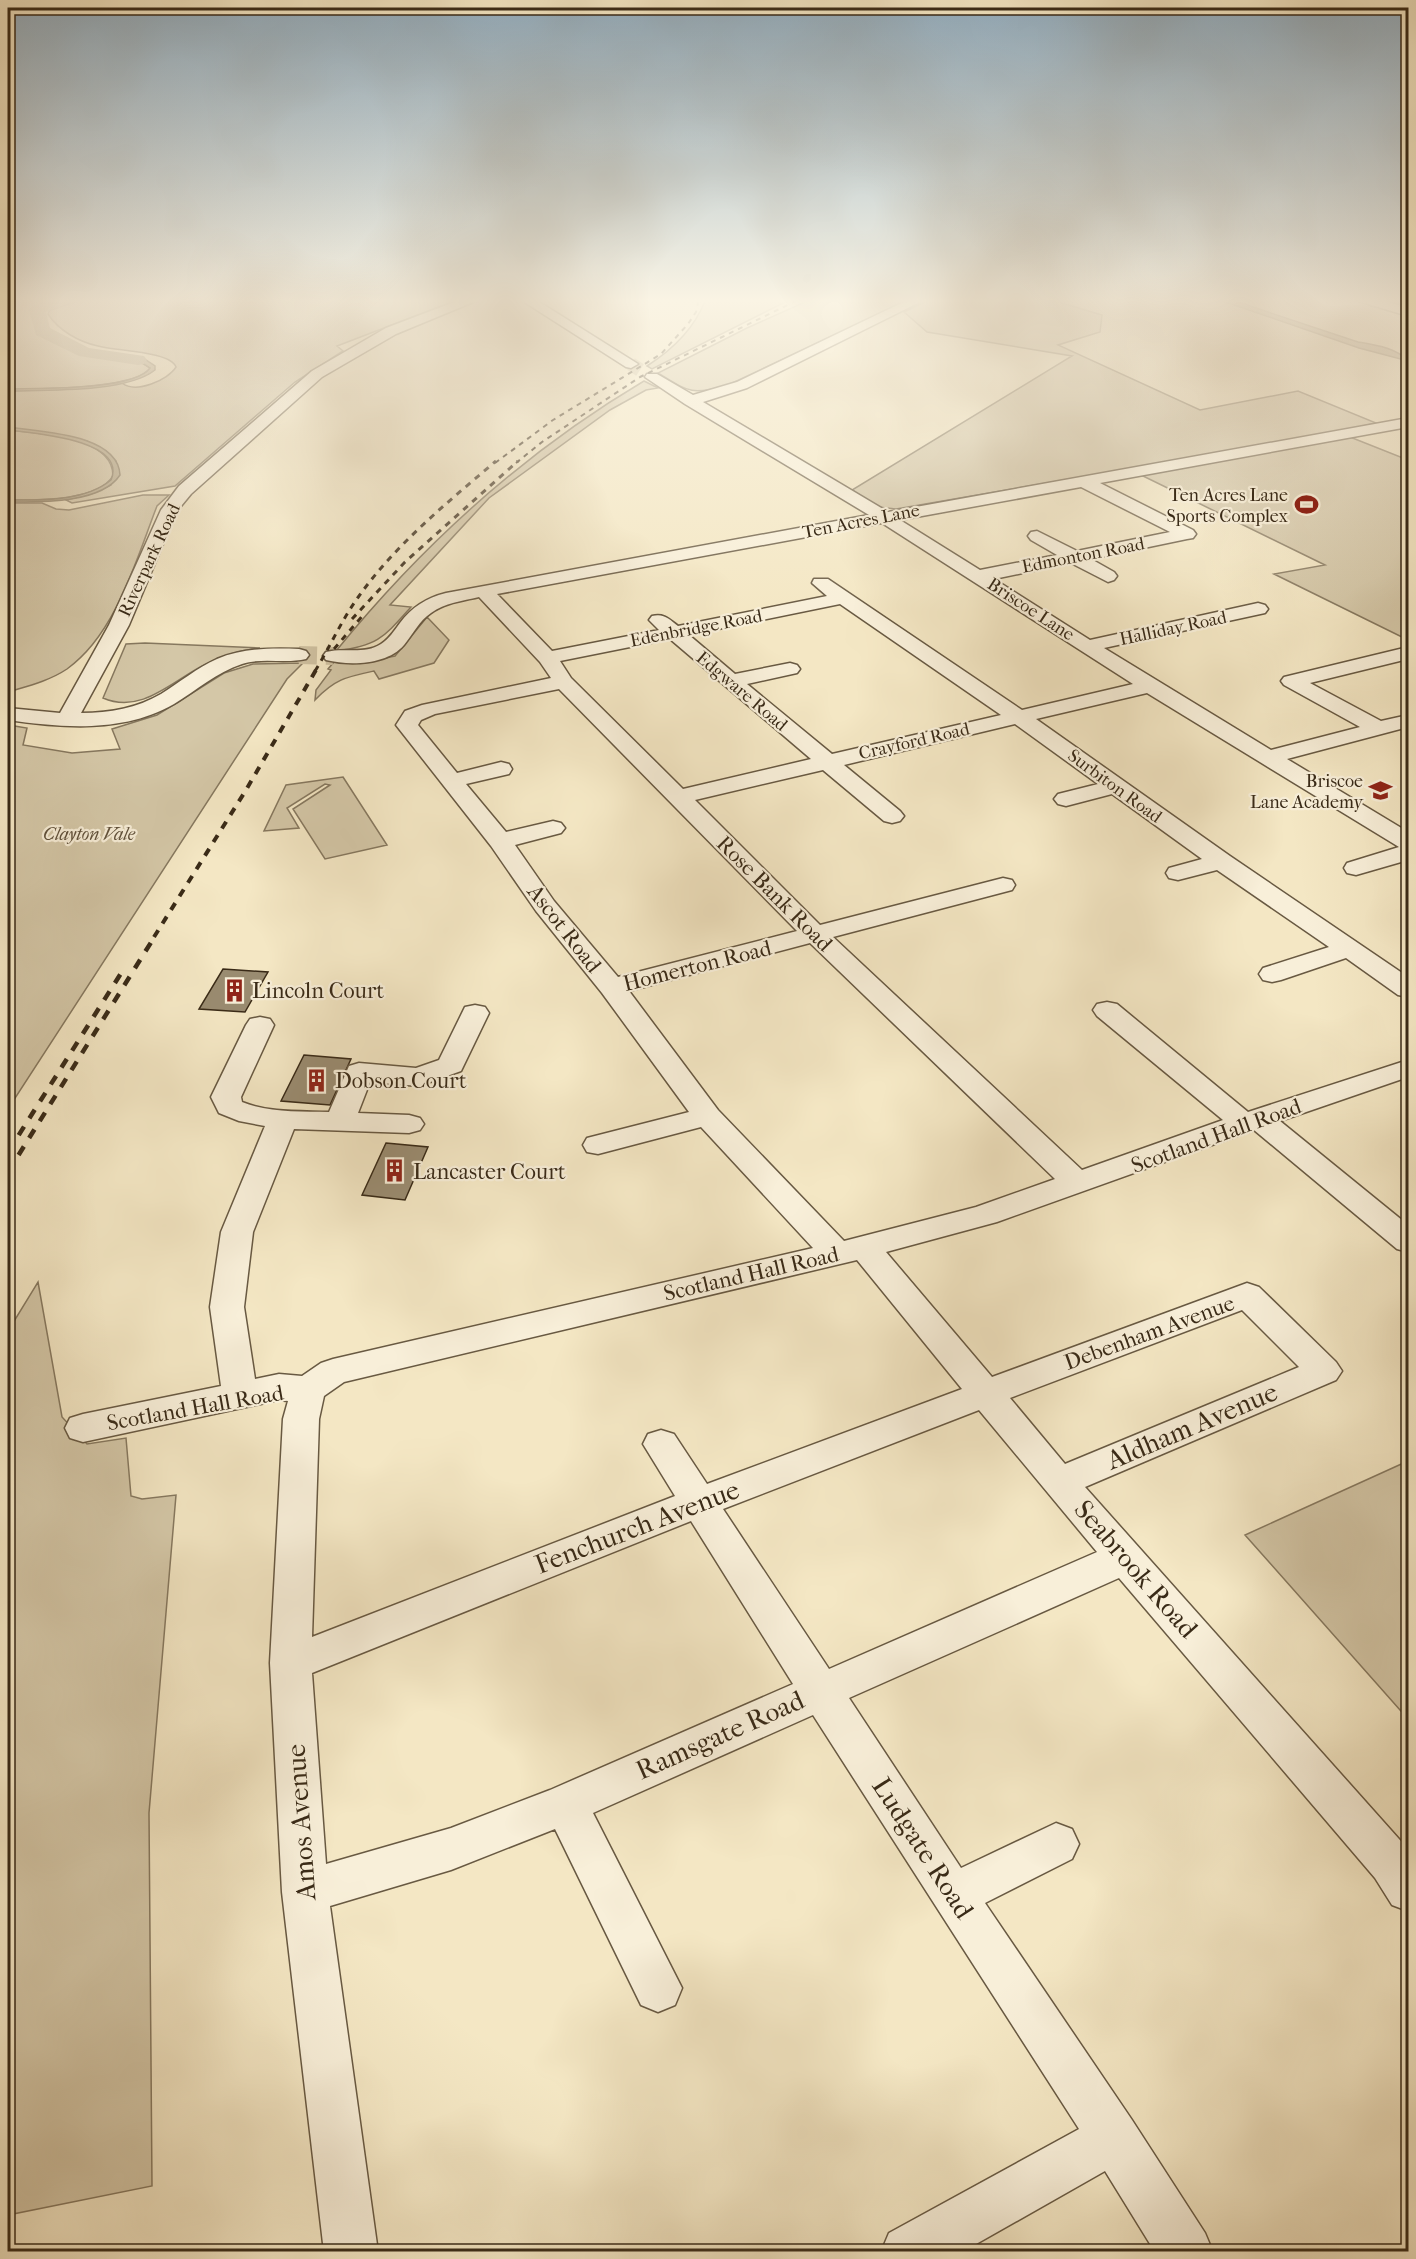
<svg xmlns="http://www.w3.org/2000/svg" width="1416" height="2259" font-family="'IM FELL French Canon',serif">
	<style>
		.green { fill: #d4c7a7; stroke: #86785f; stroke-width: 1.5 }
		.water { fill: #b4a789; stroke: #83755b; stroke-width: 1.5 }
		.lines { fill: none; stroke-linecap: round; stroke-linejoin: round }
		.river { fill: #b4a789; fill-rule: evenodd }
		.building { fill: #9a8c71; stroke: #392a17; stroke-width: 1.5 }
		.minor-tunnel-far1 { stroke: #cfc1a1; stroke-width: 14; stroke-dasharray: 14 7; stroke-linecap: butt }
		.minor-tunnel { stroke: #cfc1a1; stroke-width: 18; stroke-dasharray: 18 9; stroke-linecap: butt }
		.minor-casing { stroke: #685942; stroke-width: 3 }
		.minor { fill: #f8efd9; fill-rule: evenodd }
		.rail-far3 { stroke: #392a17; stroke-width: 2; stroke-dasharray: 5 5; stroke-linecap: butt }
		.rail-far2 { stroke: #392a17; stroke-width: 3; stroke-dasharray: 6 6; stroke-linecap: butt }
		.rail-far1 { stroke: #392a17; stroke-width: 4; stroke-dasharray: 8 8; stroke-linecap: butt }
		.rail { stroke: #392a17; stroke-width: 4.5; stroke-dasharray: 10 10; stroke-linecap: butt }
		.labels { text-anchor: middle; stroke-width: 4.5; stroke-linejoin: round; paint-order: stroke }
		.far-poi-label { font-size: 18px; fill: #392a17; stroke: #f8efd9; text-anchor: end }
		.far-street-label { font-size: 18px; fill: #392a17; stroke: #f8efd9 }
		.far-park-label { font-size: 18px; font-style: italic; fill: #60513b; stroke: #f8efd9 }
		.street-label { font-size: 22px; fill: #392a17; stroke: #f8efd9 }
		.poi-label { font-size: 22px; fill: #392a17; stroke: #f8efd9; text-anchor: start }
		.near-street-label { font-size: 27px; fill: #392a17; stroke: #f8efd9 }
	</style>
	<rect width="100%" height="100%" fill="#f4e7c4"/>
	<filter id="stains"><feTurbulence type="fractalNoise" baseFrequency=".00333" numOctaves="4"/><feColorMatrix values="0 0 0 0 .2 0 0 0 0 .09 0 0 0 0 .02 0 0 0 .5 -.17"/></filter>
	<radialGradient id="worn" r=".72"><stop offset=".6" stop-color="#630" stop-opacity="0"/><stop offset="1" stop-color="#630" stop-opacity=".3"/></radialGradient>
	<!-- green -->
	<path class="green" d="M8,298H68L36,310L41,332L79,348L83,352L139,361L151,368C134,390 36,389 8,389Z
		M88,298H462L337,346L343,351L295,382L175,486L72,503L66,500L94,493L111,485L116,461L87,441L8,427V391L72,389L122,383C136,394 168,380 176,367C170,351 114,351 98,346C79,342 58,330 48,314L50,310Z
		M704,298H793L652,369L647,366C672,350 694,329 705,301Z
		M814,298H913L726,386C691,395 689,392 658,373L747,328Z
		M933,298H1059L1062,303L1102,315L1100,332L1058,345L1200,410L1298,391L1376,423L1319,436L896,509L878,507L852,490L1072,356L927,332L904,312Z
		M644,381L658,388L646,390L610,410L489,498L390,605L411,607C384,637 378,646 336,651C423,544 526,451 644,381Z
		M8,430C37,434 113,435 113,476C97,502 34,500 8,500Z
		M1350,437L1408,460V640L1274,574L1325,565L1141,475Z
		M143,495H169L157,506C136,560 116,634 67,669C49,681 28,686 8,692V503H42L56,509L69,510Z
		M427,617L449,640L434,663L379,679L374,671C346,677 335,679 315,700L316,690L331,670L328,669L334,662H364L395,656Z
		M145,643L260,648C241,650 223,655 206,664C173,680 142,715 103,698L126,644Z
		M303,663L287,679L8,1109V725L27,728L23,745L72,753L120,749L112,729L157,715L224,673L253,664Z
		M343,777L387,845L325,859L293,809L330,785L325,784L287,808L299,828L264,831L286,785Z
		M38,1282L62,1417L87,1444L126,1438L131,1496L142,1499L176,1495L149,1813L152,2186L8,2215V1331Z
		M1408,1461V1719L1245,1535Z"/>
	<!-- water -->
	<path class="water" d="M1214,298H1226L1358,342C1375,345 1397,348 1408,361L1359,348Z
		M89,351L146,360L155,366V370C126,393 46,390 8,391V389C36,388 134,391 150,368L139,361L83,352Z
		M8,427C38,432 118,433 120,475C101,504 39,502 8,502V500C41,500 84,502 111,480C128,439 30,433 8,430Z"/>
	<g class="lines">
		<!-- river -->
		<path class="river" d="M54,298H77L75,301L46,312L50,328L89,348L144,356L147,360L144,364L138,365L79,356L36,335L29,310L31,307Z"/>
	</g>
	<!-- building -->
	<path class="building" d="M223,969L268,972L245,1012L199,1009Z
		M304,1055L351,1059L330,1105L281,1101Z
		M386,1143L428,1147L405,1200L362,1195Z"/>
	<g class="lines">
		<!-- minor-tunnel-far1 -->
		<path class="minor-tunnel-far1" d="M631,364L640,370"/>
		<!-- minor-tunnel -->
		<path class="minor-tunnel" d="M299,655L333,656"/>
		<defs>
			<path id="minor" d="M465,298H483L396,334L322,377L191,494L177,511L129,625L81,713C110,713 137,708 161,694C180,682 197,668 217,659C243,648 271,648 299,649L306,651L309,655L306,659C285,664 263,657 242,664C217,672 197,690 174,704C124,733 63,728 8,720V708L60,713L109,625L161,510L179,486L312,371L386,328Z
				M518,298H533L638,364L631,368L626,367Z
				M912,298H928L747,388L703,402L888,512L1408,418V427L1100,483L1193,530L1196,534L1193,538L1187,539L1091,559L1114,572L1117,576L1114,580L1108,582L1071,563L994,579L1090,640L1258,603L1265,605L1268,609L1265,613L1104,648L1271,750L1360,727L1284,685L1281,681L1284,677L1408,647V659L1310,683L1381,721L1408,715V727L1287,759L1408,832V860L1356,875L1347,873L1344,868L1347,863L1399,847L1147,693L1036,719L1230,856L1408,977V997L1398,995L1346,958L1281,980L1272,982L1263,980L1259,974L1263,968L1329,947L1217,870L1178,880L1169,878L1166,873L1169,868L1202,859L1112,794L1066,806L1058,804L1054,799L1058,794L1098,784L1015,724L844,765L900,811L904,816L900,821L892,823L884,821L823,770L695,800L820,925L1003,878L1012,880L1015,885L1012,890L833,937L1082,1170L1223,1120L1097,1016L1093,1010L1097,1004L1107,1002L1117,1004L1248,1112L1408,1060V1077L1280,1121L1408,1225V1252L1397,1249L1254,1130L997,1222L886,1252L992,1377L1247,1283L1259,1287L1336,1362L1342,1371L1336,1380L1085,1487L1407,1848L1408,1911L1392,1905L1375,1878L1119,1578L849,1698L961,1868L1056,1823L1072,1829L1079,1844L1072,1859L985,1903L1132,2120L1205,2233L1213,2252H1155L1105,2171L962,2252H881L889,2233L1079,2129L813,1715L593,1813L682,1988L675,2005L658,2012L641,2005L555,1829L451,1870L330,1906L378,2252H324L282,1892L270,1663L283,1419L288,1401L279,1400L83,1442L70,1438L65,1428L70,1418L83,1414L221,1386L210,1307L221,1232L265,1126L239,1121L219,1113L211,1097L246,1025L250,1019L260,1017L270,1019L274,1025L241,1097L242,1102C270,1113 299,1111 329,1112L349,1066L359,1063L416,1068L439,1060L465,1007L475,1005L485,1007L489,1013L461,1071L419,1086L370,1082L358,1113L409,1115L420,1118L424,1124L420,1130L409,1133L294,1129L253,1232L244,1307L255,1379L279,1374L302,1376L321,1363L333,1359L813,1248L701,1127L598,1154L587,1152L583,1145L587,1138L689,1112L602,993L536,911L491,846L396,725L405,711L422,705L551,678L540,662L479,597C462,601 445,603 431,613C419,621 413,634 404,645C387,665 350,666 326,660L323,656L326,652C344,647 364,655 381,644C389,639 394,631 400,623C412,607 426,598 446,593L869,515L685,404L645,377L647,374H657L693,395L737,382ZM1081,487L1170,532L1077,551L1037,531L1031,532L1028,536L1031,540L1057,555L980,570L900,520ZM882,523L1133,684L1022,710L828,579H814L812,583L827,596L678,626C669,619 664,613 652,616L649,620L659,630L552,651L497,594ZM840,604L1001,715L832,754L747,684L797,673L800,669L797,665L790,663L735,674L689,635ZM670,639L811,759L683,789L571,678L560,661ZM559,689L797,931L618,977L554,901L515,845L561,833L565,828L561,823L553,821L506,832L466,784L509,774L512,769L509,764L501,762L457,773L418,725L421,720L435,714ZM810,943L1055,1179L976,1207L844,1241L718,1110L629,991ZM857,1260L962,1389L707,1484L674,1434L661,1430L648,1434L643,1444L675,1496L312,1637L319,1419L324,1396L344,1382ZM1242,1310L1299,1367L1065,1464L1010,1398ZM979,1410L1097,1552L829,1669L723,1509ZM691,1521L793,1684L550,1790L451,1828L326,1864L312,1673Z
				M1356,298H1376L1408,308V316L1358,301Z"/>
		</defs>
		<!-- minor casing -->
		<use href="#minor" class="minor-casing"/>
		<!-- minor -->
		<use href="#minor" class="minor"/>
		<!-- rail-far3 -->
		<path class="rail-far3" d="M495,463L553,420L661,354L688,324L696,312L699,298
			M516,463L542,442L640,377L802,298"/>
		<!-- rail-far2 -->
		<path class="rail-far2" d="M352,619L405,562L518,461
			M334,649L364,614
			M315,671C330,647 342,619 359,596C396,544 448,502 496,461"/>
		<!-- rail-far1 -->
		<path class="rail-far1" d="M154,937L246,790L316,670"/>
		<!-- rail -->
		<path class="rail" d="M8,1152L125,967
			M8,1172L155,936"/>
	</g>
	<!-- sky -->
	<linearGradient id="sky" x2="0" y2="1"><stop stop-color="#93afc2"/><stop offset="0.49" stop-color="#faf4e4"/><stop offset="1" stop-color="#faf4e4" stop-opacity="0"/></linearGradient>
	<rect width="1416" height="614" fill="url(#sky)"/>
	<!-- icons -->
	<defs>
		<symbol id="stadium-bare" viewBox="-9 -9 18 18"><path d="M0-5a6.5 5 0 1 0 0 10a6.5 5 0 1 0 0-10ZM-3.5-1.8h7v3.6h-7Z" fill="#8f2418" stroke="#f8efd9" stroke-width="2.5" paint-order="stroke"/></symbol>
		<symbol id="school-bare" viewBox="-9 -9 18 18"><path d="M0-5L7-2L0 1L-7-2ZM-4 1L0 2.5L4 1V4Q0 6-4 4Z" fill="#8f2418" stroke="#f8efd9" stroke-width="2.5" paint-order="stroke"/></symbol>
		<symbol id="building-bare" viewBox="-9 -9 18 18"><path d="M-4-6H4V6H1V3H-1V6H-4ZM-2.5-4.3h1.7v1.8h-1.7ZM.8-4.3h1.7v1.8H.8ZM-2.5-1h1.7V.8h-1.7ZM.8-1h1.7V.8H.8Z" fill="#8f2418" stroke="#f8efd9" stroke-width="2.5" paint-order="stroke"/></symbol>
	</defs>
	<g fill-rule="evenodd">
		<use href="#stadium-bare" x="1290" y="488" width="33" height="33"/>
		<use href="#school-bare" x="1364" y="774" width="33" height="33"/>
		<use href="#building-bare" x="218" y="974" width="33" height="33"/>
		<use href="#building-bare" x="300" y="1064" width="33" height="33"/>
		<use href="#building-bare" x="378" y="1154" width="33" height="33"/>
	</g>
	<g class="labels">
		<!-- far-poi labels -->
		<g class="far-poi-label">
			<text x="1288" y="501">Ten Acres Lane<tspan x="1288" dy="21">Sports Complex</tspan></text>
			<text x="1363" y="787">Briscoe<tspan x="1363" dy="21">Lane Academy</tspan></text>
		</g>
		<!-- far-street labels -->
		<g class="far-street-label">
			<text transform="translate(861 521) rotate(-11)" y="6">Ten Acres Lane</text>
			<text transform="translate(1083 555) rotate(-11)" y="6">Edmonton Road</text>
			<text transform="translate(149 560) rotate(-65)" y="6">Riverpark Road</text>
			<text transform="translate(1031 609) rotate(33)" y="6">Briscoe Lane</text>
			<text transform="translate(696 628) rotate(-11)" y="6">Edenbridge Road</text>
			<text transform="translate(1173 628) rotate(-12)" y="6">Halliday Road</text>
			<text transform="translate(742 691) rotate(40)" y="6">Edgware Road</text>
			<text transform="translate(914 741) rotate(-13)" y="6">Crayford Road</text>
			<text transform="translate(1115 786) rotate(36)" y="6">Surbiton Road</text>
		</g>
		<!-- far-park labels -->
		<g class="far-park-label">
			<text x="89" y="840">Clayton Vale</text>
		</g>
		<!-- street labels -->
		<g class="street-label">
			<text transform="translate(775 893) rotate(45)" y="8">Rose Bank Road</text>
			<text transform="translate(565 928) rotate(52)" y="8">Ascot Road</text>
			<text transform="translate(697 965) rotate(-14)" y="8">Homerton Road</text>
			<text transform="translate(1216 1135) rotate(-20)" y="8">Scotland Hall Road</text>
			<text transform="translate(751 1273) rotate(-13)" y="8">Scotland Hall Road</text>
			<text transform="translate(1149 1332) rotate(-20)" y="8">Debenham Avenue</text>
			<text transform="translate(195 1407) rotate(-10)" y="8">Scotland Hall Road</text>
		</g>
		<!-- poi labels -->
		<g class="poi-label">
			<text x="252" y="998">Lincoln Court</text>
			<text x="335" y="1088">Dobson Court</text>
			<text x="413" y="1179">Lancaster Court</text>
		</g>
		<!-- near-street labels -->
		<g class="near-street-label">
			<text transform="translate(1192 1426) rotate(-23)" y="9">Aldham Avenue</text>
			<text transform="translate(637 1527) rotate(-21)" y="9">Fenchurch Avenue</text>
			<text transform="translate(1136 1569) rotate(49)" y="9">Seabrook Road</text>
			<text transform="translate(720 1735) rotate(-24)" y="9">Ramsgate Road</text>
			<text transform="translate(301 1822) rotate(-94)" y="9">Amos Avenue</text>
			<text transform="translate(923 1848) rotate(57)" y="9">Ludgate Road</text>
		</g>
	</g>
	<!-- margin -->
	<rect width="1416" height="2259" fill="none" stroke="#f4e7c4" stroke-width="30"/>
	<rect x="9" y="9" width="1398" height="2241" fill="none" stroke="#392a17" stroke-width="3"/>
	<rect x="15" y="15" width="1386" height="2229" fill="none" stroke="#392a17" stroke-width="1.5"/>
	<rect width="100%" height="100%" filter="url(#stains)"/>
	<rect width="100%" height="100%" fill="url(#worn)"/>
</svg>
